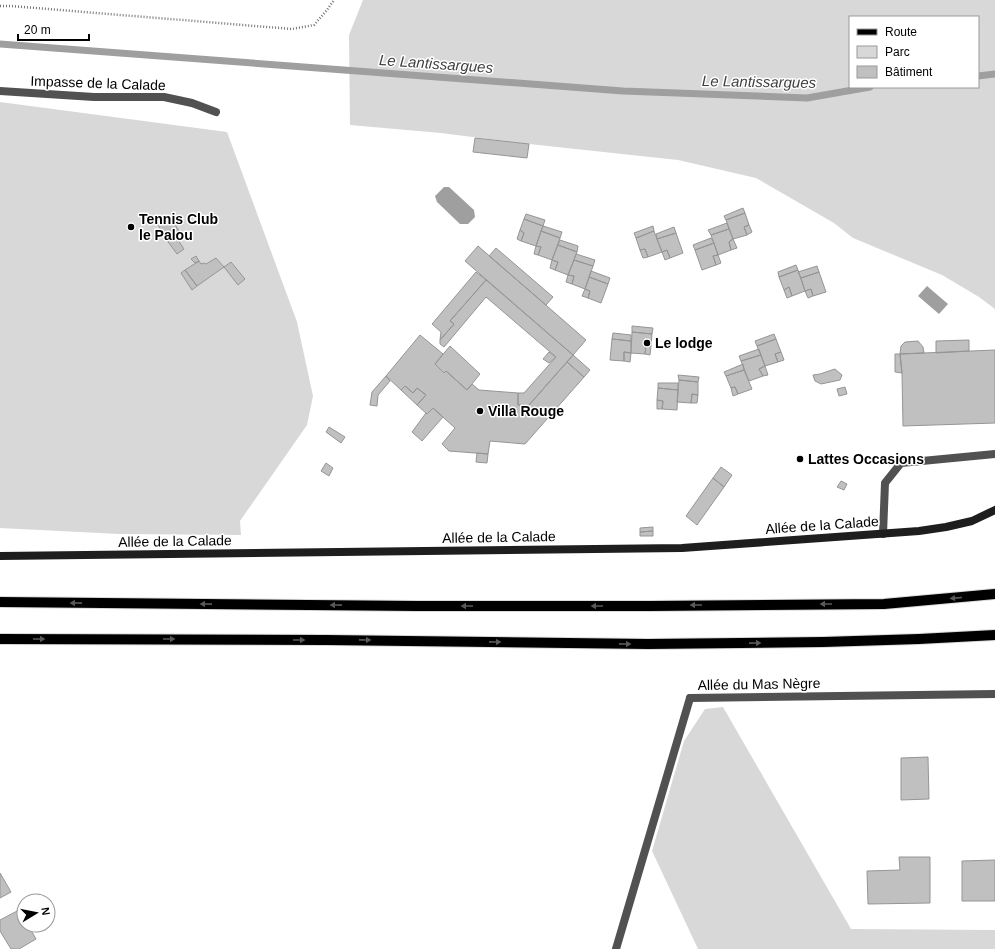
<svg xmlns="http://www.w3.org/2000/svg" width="995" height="949" font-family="Helvetica,sans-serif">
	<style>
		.green { fill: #d8d8d8; fill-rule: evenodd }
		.water { fill: #9f9f9f }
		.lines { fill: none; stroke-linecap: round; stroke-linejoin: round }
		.stream { stroke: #9f9f9f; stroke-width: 7 }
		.building { fill: #c0c0c0; stroke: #959595 }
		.primary-casing { stroke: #dbdbdb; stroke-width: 12 }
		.path { stroke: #737373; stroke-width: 2.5; stroke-dasharray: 1 2; stroke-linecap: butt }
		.lane { stroke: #515151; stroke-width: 8 }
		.street { stroke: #515151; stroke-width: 8 }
		.secondary { stroke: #1e1e1e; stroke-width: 8 }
		.primary { stroke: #000; stroke-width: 10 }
		.oneway { fill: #595959 }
		.poi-dot { fill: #000; stroke: #fff; stroke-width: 1.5 }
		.labels { text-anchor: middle; stroke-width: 3; stroke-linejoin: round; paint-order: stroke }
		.street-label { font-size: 14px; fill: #000; stroke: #fff }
		.poi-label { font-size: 14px; font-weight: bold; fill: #000; stroke: #fff; text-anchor: start }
		.water-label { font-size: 15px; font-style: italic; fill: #404040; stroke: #fff }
	</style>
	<rect width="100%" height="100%" fill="#fff"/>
	<!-- green -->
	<path class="green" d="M363,0H995V309L979,297L942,275L853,238L834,223L756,178L678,160L529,144L441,133L350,125L349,35ZM850,17H978V87H850Z
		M0,102L227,132L297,322L313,396L307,425L240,521L241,535L119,534L0,528Z
		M723,707L851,929L995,930V949H698L652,851L684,741L705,709Z"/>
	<!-- water -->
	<path class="water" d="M444,187H449L474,210L475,217L468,224H460L437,202L435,196Z
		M927,286L948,304L939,314L918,296Z"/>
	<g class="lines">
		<!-- stream -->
		<path class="stream" d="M0,44L623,91L807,98L870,87
			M978,76L995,74"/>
	</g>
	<!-- building -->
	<path class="building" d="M475,138L529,144L527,158L473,152Z
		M743,208L745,213L726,220L724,216Z
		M745,213L749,225L744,227L747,235L733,239L726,220Z
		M526,214L545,220L543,226L524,219Z
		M169,215L179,231L166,239L157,223Z
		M524,219L543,226L536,246L521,241L524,233L520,230Z
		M727,223L729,229L711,235L708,230Z
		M749,225L752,232L747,235L744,227Z
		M543,226L562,232L560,238L541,231Z
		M653,226L654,231L636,238L634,233Z
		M674,227L676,233L657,239L656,234Z
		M729,229L733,239L729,242L731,250L718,255L711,235Z
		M520,230L524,233L521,241L517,239Z
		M541,231L560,238L552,260L538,255L541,247L536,246Z
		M654,231L662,252L648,257L645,249L640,250L636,238Z
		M676,233L683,253L670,258L667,250L662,252L657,239Z
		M174,234L184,249L177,254L166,239Z
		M711,238L714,243L695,250L693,245Z
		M733,239L737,248L731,250L729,242Z
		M560,240L578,246L577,252L558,245Z
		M714,243L718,255L713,256L716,265L702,270L695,250Z
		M558,245L577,252L568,275L555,270L558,262L552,260Z
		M478,246L586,340L573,355L465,261Z
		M536,246L541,247L538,255L534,254Z
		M496,248L553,297L546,305L489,256Z
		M645,249L648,257L643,258L640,250Z
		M667,250L670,258L665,260L662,252Z
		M576,254L595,260L593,266L574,260Z
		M718,255L721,263L716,265L713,256Z
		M196,256L199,261L195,263L191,259Z
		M216,258L224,267L197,286L185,270L199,261L201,264L204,263L206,264Z
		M552,260L558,262L555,270L550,268Z
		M574,260L593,266L585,289L572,284L574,276L568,275Z
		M231,262L245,279L238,285L224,267Z
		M796,265L798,270L779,277L778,272Z
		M817,266L819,272L801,278L798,272Z
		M185,270L197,286L192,290L181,273Z
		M798,270L805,291L792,296L789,287L784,290L779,277Z
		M591,271L610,278L608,284L589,277Z
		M476,272L486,280L450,321L454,324L440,340L441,332L432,324Z
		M819,272L826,292L813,296L811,289L805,291L801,278Z
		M568,275L574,276L572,284L566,282Z
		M589,277L608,284L601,303L588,298L590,291L585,289Z
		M486,280L573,355L529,405H518V393H524L556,357L486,297L444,347L440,344V340L454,324L450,321Z
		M789,287L792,296L787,298L784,290Z
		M585,289L590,291L588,298L582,296Z
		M811,289L813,296L808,298L805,291Z
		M632,326L653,328L652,334L632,332Z
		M632,332L652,334L651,346H646L645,354L631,353Z
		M613,333L631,335V341L612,339Z
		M774,334L776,339L757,346L755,341Z
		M420,335L443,354L435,364L444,373L446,371L467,390L472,384L479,390L518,393V405H529L567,362L584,377L525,444L490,441L488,454L449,451L442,444L455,428L433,408L427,414L417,405L426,395L417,388L413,393L405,386L401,390L386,376Z
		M612,339L631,341V353L624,352V361L610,360Z
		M776,339L781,352L775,354L778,362L765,366L757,346Z
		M969,340V351L936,353V341Z
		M918,341L923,347L924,353L900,354L901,346L905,342Z
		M450,346L480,374L467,390L446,371L444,373L435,364Z
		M646,346H651L650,355L645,354Z
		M759,349L761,355L741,361L739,356Z
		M995,350V423L903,426L902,373L900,354Z
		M549,352L556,357L549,363L543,359Z
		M624,352L631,353L630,362L624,361Z
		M781,352L784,360L778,362L775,354Z
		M895,354H900L902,373L895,372Z
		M573,355L590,370L584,377L567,362Z
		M761,355L765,366L759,369L763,376L749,381L741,361Z
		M743,364L744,370L726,376L724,372Z
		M765,366L768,375L763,376L759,369Z
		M835,369L842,375L840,380L821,384L815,381L813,375L820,374Z
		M744,370L752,389L738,394L735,387L731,388L726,376Z
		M678,375L699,377L698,382L679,380Z
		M386,376L390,381L378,395L377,406L370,405L372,392Z
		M679,380L698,382V395L692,394L691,403L677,402Z
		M658,383H678V390L658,388Z
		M405,386L413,393L417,388L426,395L417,405L401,390Z
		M735,387L738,394L733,396L731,388Z
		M845,387L847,394L839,396L837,389Z
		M658,388L678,390L677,410L662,409L663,401L657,400Z
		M692,394L698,395L697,403H691Z
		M657,400L663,401L662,409H657Z
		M433,408L443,417L422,441L412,432L426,413L427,414Z
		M329,427L345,437L341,443L326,432Z
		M477,453L488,454L487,463L476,462Z
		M326,463L333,468L329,476L321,471Z
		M721,467L732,475L724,487L713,478Z
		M713,478L724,487L697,525L686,516Z
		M841,481L847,484L844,490L837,487Z
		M653,527V531L640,532V528Z
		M653,531V536H640V532Z
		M928,757L929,799L901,800V758Z
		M899,857H930V903L868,904L867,871L900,870Z
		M995,860V901H962V861Z
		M0,873L11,892L0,898Z
		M19,910L24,919V925H28L36,939L19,949H11L0,931V920Z"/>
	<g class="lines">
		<defs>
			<path id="primary" d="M0,602L417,606H650L884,604L995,594
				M0,639L326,640L648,644L823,642L919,639L995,635"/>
		</defs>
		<!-- primary casing -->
		<use href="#primary" class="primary-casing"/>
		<!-- path -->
		<path class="path" d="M0,6H11L292,29L314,25L327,10L334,0"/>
		<!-- lane -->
		<path class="lane" d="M883,534L885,483L901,463L995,454
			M616,949L690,698"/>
		<!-- street -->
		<path class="street" d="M0,91L94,97H164L192,103L216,112
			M690,698L995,694"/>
		<!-- secondary -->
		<path class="secondary" d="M0,556L682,548L919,531L946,527L972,521L995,510"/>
		<!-- primary -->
		<use href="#primary" class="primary"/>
	</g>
	<!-- one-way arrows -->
	<defs><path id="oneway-solid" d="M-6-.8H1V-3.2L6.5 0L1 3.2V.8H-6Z"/></defs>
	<g class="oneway">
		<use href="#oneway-solid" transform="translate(956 598) rotate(175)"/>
		<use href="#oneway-solid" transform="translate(76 603) rotate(-179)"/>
		<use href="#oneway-solid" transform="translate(206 604) rotate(-179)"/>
		<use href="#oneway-solid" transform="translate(826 604) rotate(180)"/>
		<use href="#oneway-solid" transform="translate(336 605) rotate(-179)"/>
		<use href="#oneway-solid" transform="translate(696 605) rotate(180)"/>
		<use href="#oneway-solid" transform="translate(467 606) rotate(180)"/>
		<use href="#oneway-solid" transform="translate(597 606) rotate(180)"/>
		<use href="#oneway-solid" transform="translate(39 639)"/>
		<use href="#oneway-solid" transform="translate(169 639)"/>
		<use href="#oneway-solid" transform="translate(299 640)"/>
		<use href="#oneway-solid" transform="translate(365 640) rotate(1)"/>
		<use href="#oneway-solid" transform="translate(495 642) rotate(1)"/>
		<use href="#oneway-solid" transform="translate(755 643) rotate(-1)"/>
		<use href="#oneway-solid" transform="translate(625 644) rotate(1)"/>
	</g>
	<!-- markers -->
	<g class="poi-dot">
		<circle cx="131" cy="227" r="4"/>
		<circle cx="647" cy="343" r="4"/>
		<circle cx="480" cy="411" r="4"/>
		<circle cx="800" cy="459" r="4"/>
	</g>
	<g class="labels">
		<!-- street labels -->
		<g class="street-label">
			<text transform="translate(98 83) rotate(2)" y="5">Impasse de la Calade</text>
			<text transform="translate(822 525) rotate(-4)" y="5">Allée de la Calade</text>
			<text transform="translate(499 537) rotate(-1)" y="5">Allée de la Calade</text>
			<text transform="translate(175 541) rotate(-1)" y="5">Allée de la Calade</text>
			<text transform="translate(759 684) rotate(-1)" y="5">Allée du Mas Nègre</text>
		</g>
		<!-- poi labels -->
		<g class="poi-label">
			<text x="139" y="224">Tennis Club<tspan x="139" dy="16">le Palou</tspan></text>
			<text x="655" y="348">Le lodge</text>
			<text x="488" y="416">Villa Rouge</text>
			<text x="808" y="464">Lattes Occasions</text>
		</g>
		<!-- water labels -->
		<g class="water-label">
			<text transform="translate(436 64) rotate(4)" y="5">Le Lantissargues</text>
			<text transform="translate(759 82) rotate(1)" y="5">Le Lantissargues</text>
		</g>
	</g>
	<!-- legend -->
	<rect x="849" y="16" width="130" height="72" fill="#ffffff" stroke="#999999"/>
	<rect x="857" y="29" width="20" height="6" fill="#000000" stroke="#999999"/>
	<text x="885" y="36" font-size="12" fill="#000000">Route</text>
	<rect x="857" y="46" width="20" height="12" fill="#d8d8d8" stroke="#999999"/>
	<text x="885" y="56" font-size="12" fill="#000000">Parc</text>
	<rect x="857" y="66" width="20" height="12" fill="#c0c0c0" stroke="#999999"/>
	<text x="885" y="76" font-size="12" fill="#000000">Bâtiment</text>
	<!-- north arrow -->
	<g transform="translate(36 913) rotate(80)"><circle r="19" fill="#ffffff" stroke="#999999"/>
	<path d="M0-3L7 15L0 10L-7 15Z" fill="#000000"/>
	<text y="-6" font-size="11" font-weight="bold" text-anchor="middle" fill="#000000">N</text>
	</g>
	<!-- scale -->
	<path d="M18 34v6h71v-6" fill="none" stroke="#000000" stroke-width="2"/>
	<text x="24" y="34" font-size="12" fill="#000000" stroke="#ffffff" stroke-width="3" paint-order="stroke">20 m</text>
</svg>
